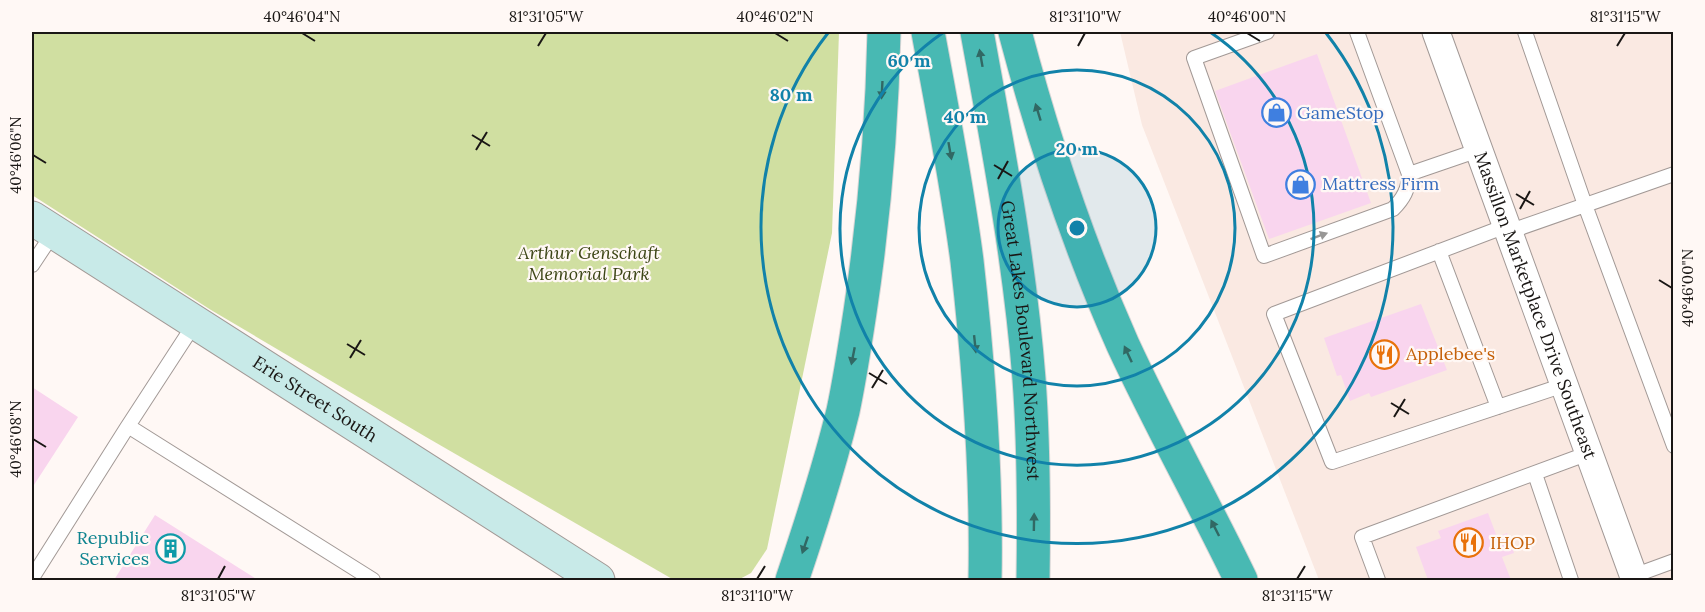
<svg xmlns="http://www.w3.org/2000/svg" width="1705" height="612" font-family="Lora,serif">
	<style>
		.built { fill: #fae9e2 }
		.green { fill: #d0dfa1 }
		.building { fill: #f9d5ee }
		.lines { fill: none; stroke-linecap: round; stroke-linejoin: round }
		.service-casing { stroke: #a29996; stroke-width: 16 }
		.minor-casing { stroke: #a29996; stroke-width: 29 }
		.secondary-casing { stroke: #a29996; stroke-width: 35 }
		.motorway-casing { stroke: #d6d5d5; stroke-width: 35 }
		.service { stroke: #fff; stroke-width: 14 }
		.minor { stroke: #fff; stroke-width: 27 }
		.secondary { stroke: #c8eae8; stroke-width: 33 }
		.motorway { stroke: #48b9b3; stroke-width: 33 }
		.oneway { fill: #316864 }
		.oneway2 { fill: #989796 }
		.ticks { fill: none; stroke: #1a1715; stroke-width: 2 }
		.ring { fill: none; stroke: #1182a9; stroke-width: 3 }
		.labels { text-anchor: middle; stroke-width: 4.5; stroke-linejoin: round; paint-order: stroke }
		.shop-label { font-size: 18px; fill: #366cbe; stroke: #fff8f5; text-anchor: start }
		.park-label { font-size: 18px; font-style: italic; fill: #3c4515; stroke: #fff8f5 }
		.street-label { font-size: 18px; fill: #1a1715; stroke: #fff8f5 }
		.food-label { font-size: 18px; fill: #c56008; stroke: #fff8f5; text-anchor: start }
		.culture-label { font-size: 18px; fill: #0d838f; stroke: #fff8f5; text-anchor: end }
		.centre { fill: #1182a9; stroke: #fff8f5; stroke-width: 3 }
		.ring-label { font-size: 18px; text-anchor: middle; font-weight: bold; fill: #1182a9; stroke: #fff8f5; stroke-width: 4.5; stroke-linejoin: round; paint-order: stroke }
		.neatline { fill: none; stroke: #1a1715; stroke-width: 2 }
		.ticks-label { font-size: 15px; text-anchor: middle; fill: #1a1715 }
	</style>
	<rect width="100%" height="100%" fill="#fff8f5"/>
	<!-- built -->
	<path class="built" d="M1120,32H1673V580H1319L1142,125Z"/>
	<!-- green -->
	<path class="green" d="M32,32H839L832,233L767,549L751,573L738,580H674L426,437L211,310L32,195Z"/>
	<!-- building -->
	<path class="building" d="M1317,54L1371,203L1269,239L1215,91Z
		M1421,304L1447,370L1371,397L1369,393L1350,401L1341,375L1337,376L1324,338Z
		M32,387L78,417L32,488Z
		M1488,513L1497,537L1507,533L1514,553L1502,557L1511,580H1428L1416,547L1441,538L1438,531Z
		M155,515L258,580H114Z"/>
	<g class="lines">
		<defs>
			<path id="service" d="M1267,32L1194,58L1264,256L1393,209C1403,199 1409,189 1409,174L1479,150
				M1357,32L1409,174
				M1525,32L1585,205L1674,446
				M1506,226L1274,314L1332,462L1564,385
				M1508,232L1674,174
				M1439,251L1498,407
				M32,265L54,232
				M195,323L128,426L373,580
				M1535,474L1571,580
				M1633,576L1674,561
				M32,578L128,426
				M1378,580L1362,537L1589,453"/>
			<g id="minor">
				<path id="s1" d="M1436,32L1635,580"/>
			</g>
			<g id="secondary">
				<path id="s2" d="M32,218L598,580"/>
			</g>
			<g id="motorway">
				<path d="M928,32C942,108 957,184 967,261C979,367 987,474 985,580"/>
				<path id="s3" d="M977,32C998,147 1020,263 1029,379C1034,447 1034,513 1033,580"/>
				<path d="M1015,32C1043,138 1078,244 1123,345C1160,425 1203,501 1241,580"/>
				<path d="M792,580C811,524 829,468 843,411C850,378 855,345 860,312C874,219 882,126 884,32"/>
			</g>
		</defs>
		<!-- service casing -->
		<use href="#service" class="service-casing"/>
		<!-- minor casing -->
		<use href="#minor" class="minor-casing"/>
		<!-- secondary casing -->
		<use href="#secondary" class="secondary-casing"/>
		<!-- motorway casing -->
		<use href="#motorway" class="motorway-casing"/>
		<!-- service -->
		<use href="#service" class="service"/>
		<!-- minor -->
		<use href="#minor" class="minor"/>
		<!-- secondary -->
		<use href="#secondary" class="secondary"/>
		<!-- motorway -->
		<use href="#motorway" class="motorway"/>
	</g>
	<!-- one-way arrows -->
	<defs><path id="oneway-solid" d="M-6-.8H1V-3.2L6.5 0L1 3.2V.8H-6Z" transform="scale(1.5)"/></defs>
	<g class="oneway">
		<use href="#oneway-solid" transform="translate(981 58) rotate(-100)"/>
		<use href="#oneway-solid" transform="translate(882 90) rotate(93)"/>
		<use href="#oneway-solid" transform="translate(1038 112) rotate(-107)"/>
		<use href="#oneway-solid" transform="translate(950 151) rotate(80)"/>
		<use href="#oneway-solid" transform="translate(975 344) rotate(84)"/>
		<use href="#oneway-solid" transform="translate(1128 354) rotate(-115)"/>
		<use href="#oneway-solid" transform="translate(853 356) rotate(101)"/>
		<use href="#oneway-solid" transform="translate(1034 522) rotate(-89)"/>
		<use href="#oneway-solid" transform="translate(1215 528) rotate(-117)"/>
		<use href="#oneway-solid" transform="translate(805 545) rotate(109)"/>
	</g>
	<use class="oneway2" href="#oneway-solid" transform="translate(1319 236) rotate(-20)"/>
	<!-- ticks -->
	<path class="ticks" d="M302,33L315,41M775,33L788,41M1247,33L1260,41M538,46L546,33M1078,46L1085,33M1617,46L1625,33M472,135L490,146M476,150L487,132M33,155L46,163M994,165L1012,176M998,179L1008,161M1516,194L1534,205M1520,209L1530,191M1659,280L1672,288M347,344L365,355M350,358L361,340M869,373L887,384M872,388L883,370M1391,403L1409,414M1394,417L1405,399M33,439L46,447M218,579L225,566M757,579L765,566M1297,579L1305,566"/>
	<!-- distance rings -->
	<circle cx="1077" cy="228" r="79" fill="#1182a9" fill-opacity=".12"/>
	<g class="ring">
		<circle cx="1077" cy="228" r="79"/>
		<circle cx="1077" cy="228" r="158"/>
		<path d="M1210 32A237 237 0 1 1 944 32"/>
		<path d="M1326 33A316 316 0 1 1 828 33"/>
	</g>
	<!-- icons -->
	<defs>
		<symbol id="shop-ring" viewBox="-11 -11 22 22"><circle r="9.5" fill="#fff8f5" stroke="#3f7fe0" stroke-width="1.5"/><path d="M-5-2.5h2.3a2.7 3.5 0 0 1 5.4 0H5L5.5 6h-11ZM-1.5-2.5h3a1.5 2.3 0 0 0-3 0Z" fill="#3f7fe0"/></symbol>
		<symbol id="restaurant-ring" viewBox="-11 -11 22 22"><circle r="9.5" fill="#fff8f5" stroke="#e8710a" stroke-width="1.5"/><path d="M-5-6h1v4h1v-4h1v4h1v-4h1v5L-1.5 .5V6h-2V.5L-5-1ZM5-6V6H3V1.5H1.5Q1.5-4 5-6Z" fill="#e8710a"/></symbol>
		<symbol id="building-ring" viewBox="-11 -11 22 22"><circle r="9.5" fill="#fff8f5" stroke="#0f9aa8" stroke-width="1.5"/><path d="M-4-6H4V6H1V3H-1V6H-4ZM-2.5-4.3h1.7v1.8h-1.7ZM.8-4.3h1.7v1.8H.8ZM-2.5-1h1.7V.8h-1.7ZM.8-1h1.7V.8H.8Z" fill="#0f9aa8"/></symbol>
	</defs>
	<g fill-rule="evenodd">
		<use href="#shop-ring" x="1260" y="96" width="33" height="33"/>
		<use href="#shop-ring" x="1284" y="168" width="33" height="33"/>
		<use href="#restaurant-ring" x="1368" y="338" width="33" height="33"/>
		<use href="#restaurant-ring" x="1452" y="526" width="33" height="33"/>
		<use href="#building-ring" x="154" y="532" width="33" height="33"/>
	</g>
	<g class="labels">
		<!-- shop labels -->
		<g class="shop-label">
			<text x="1297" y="119">GameStop</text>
			<text x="1322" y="190">Mattress Firm</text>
		</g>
		<!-- park labels -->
		<g class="park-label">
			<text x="589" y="259">Arthur Genschaft<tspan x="589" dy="21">Memorial Park</tspan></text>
		</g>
		<!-- street labels -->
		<g class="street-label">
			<text dy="6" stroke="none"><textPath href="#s1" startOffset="291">Massillon Marketplace Drive Southeast</textPath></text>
			<text dy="6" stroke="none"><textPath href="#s3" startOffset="312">Great Lakes Boulevard Northwest</textPath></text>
			<text dy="6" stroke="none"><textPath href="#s2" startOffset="336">Erie Street South</textPath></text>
		</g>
		<!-- food labels -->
		<g class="food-label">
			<text x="1406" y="360">Applebee's</text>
			<text x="1490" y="549">IHOP</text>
		</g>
		<!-- culture labels -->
		<g class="culture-label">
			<text x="149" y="544">Republic<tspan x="149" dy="21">Services</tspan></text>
		</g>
	</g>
	<circle cx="1077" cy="228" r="9" class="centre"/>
	<g class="ring-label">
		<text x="909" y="67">60 m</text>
		<text x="791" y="101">80 m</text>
		<text x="965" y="123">40 m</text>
		<text x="1077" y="155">20 m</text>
	</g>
	<!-- border -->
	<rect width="1705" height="612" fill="none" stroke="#fff8f5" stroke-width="66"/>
	<rect x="33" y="33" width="1639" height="546" class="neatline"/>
	<g class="ticks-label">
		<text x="302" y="22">40°46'04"N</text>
		<text x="546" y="22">81°31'05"W</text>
		<text x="775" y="22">40°46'02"N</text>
		<text x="1085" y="22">81°31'10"W</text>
		<text x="1247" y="22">40°46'00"N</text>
		<text x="1625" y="22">81°31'15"W</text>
		<text transform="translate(16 155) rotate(-90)" y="5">40°46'06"N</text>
		<text transform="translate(1688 288) rotate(-90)" y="5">40°46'00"N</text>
		<text transform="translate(16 439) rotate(-90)" y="5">40°46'08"N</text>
		<text x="218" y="601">81°31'05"W</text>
		<text x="757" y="601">81°31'10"W</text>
		<text x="1297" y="601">81°31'15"W</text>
	</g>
</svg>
